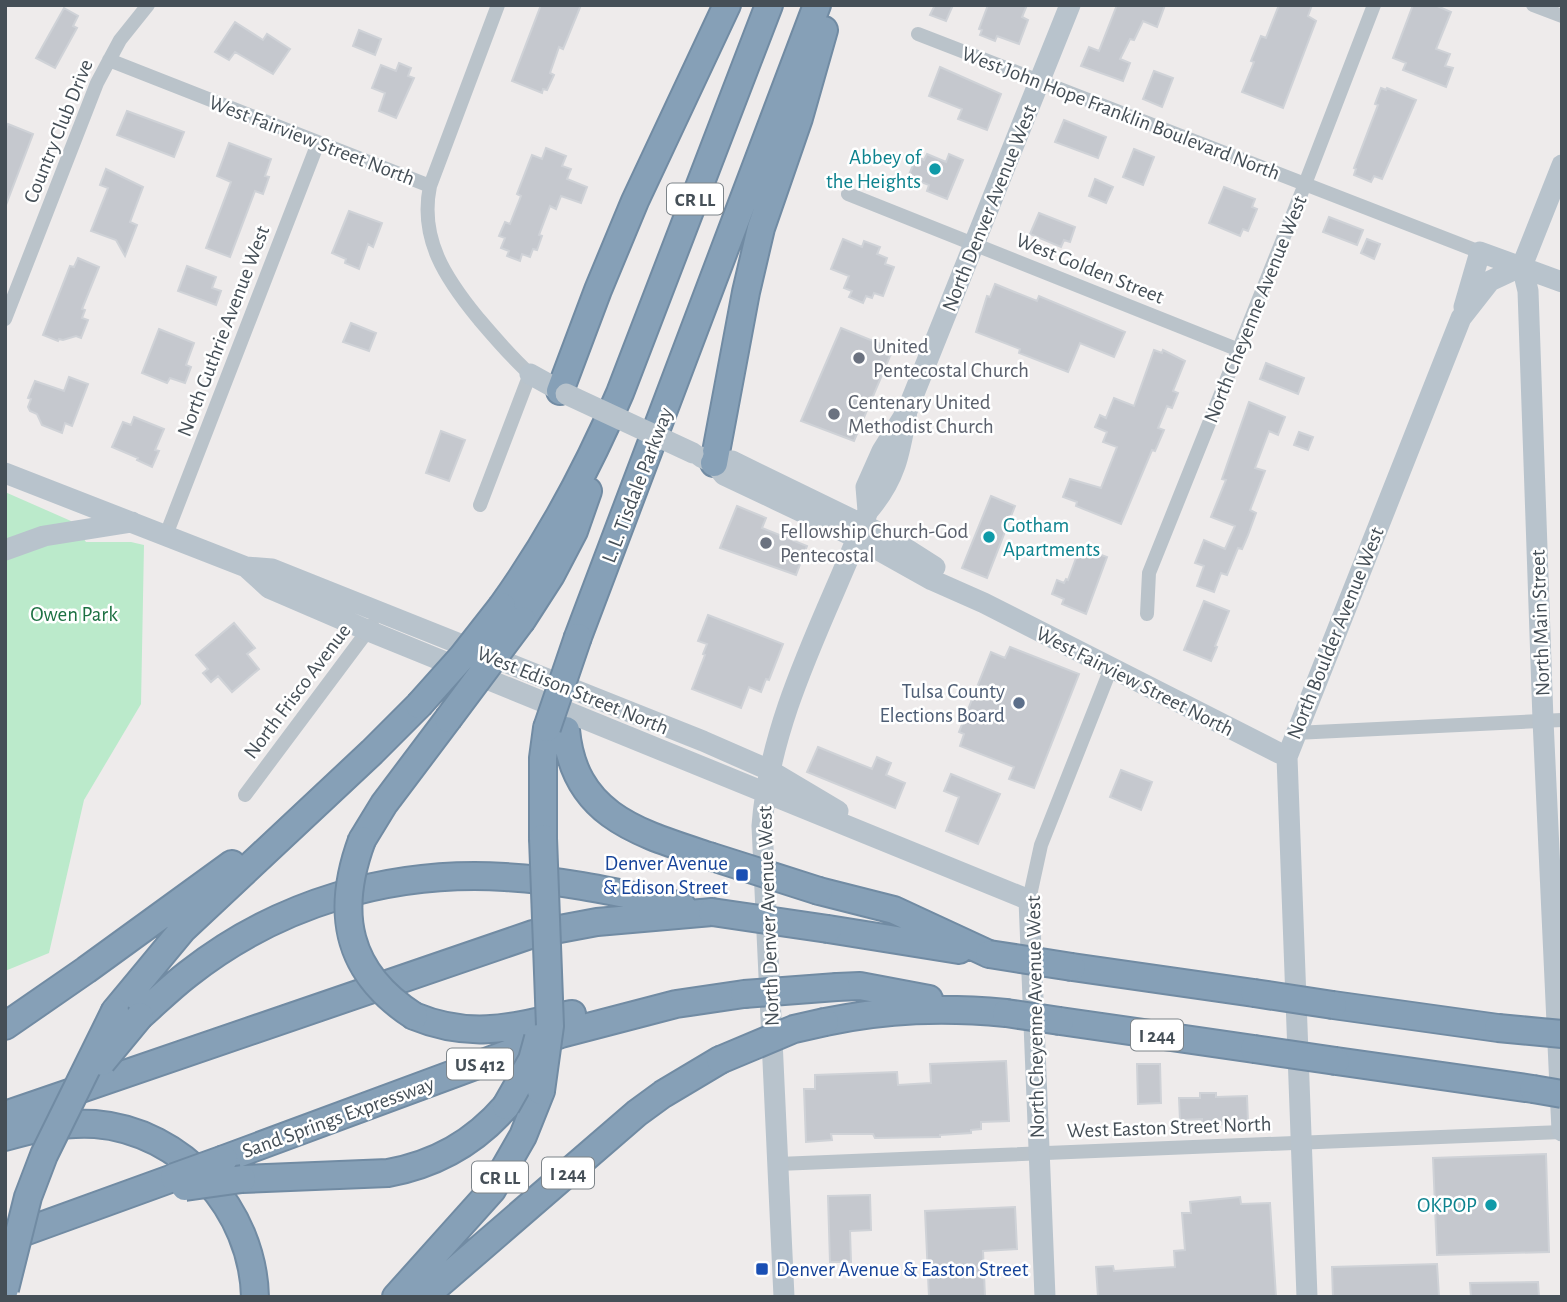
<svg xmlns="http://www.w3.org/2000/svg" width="1567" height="1302" font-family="'Alegreya Sans',sans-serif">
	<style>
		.green { fill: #bbeacb }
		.building { fill: #c5c8ce; stroke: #cfd2d7; stroke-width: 2 }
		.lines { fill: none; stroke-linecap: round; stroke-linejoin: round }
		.highway-casing { stroke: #718ba3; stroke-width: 30 }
		.street { stroke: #bac3ca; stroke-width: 14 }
		.secondary { stroke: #b8c3cc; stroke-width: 21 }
		.highway { stroke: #86a0b7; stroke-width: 26 }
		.highway-bridge-casing { stroke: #718ba3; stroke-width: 30; stroke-linecap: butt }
		.secondary-bridge { stroke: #b8c3cc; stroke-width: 21 }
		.highway-bridge { stroke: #86a0b7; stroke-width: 26 }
		.culture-dot { fill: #0f9aa8; stroke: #fff; stroke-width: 2.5 }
		.worship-dot { fill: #6b7280; stroke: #fff; stroke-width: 2.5 }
		.service-dot { fill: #5c6f8a; stroke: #fff; stroke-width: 2.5 }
		.transit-dot { fill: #1a4fb4; stroke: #fff; stroke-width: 2.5 }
		.labels { text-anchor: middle; stroke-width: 5; stroke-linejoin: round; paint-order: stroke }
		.shield { fill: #fff; stroke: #7d8489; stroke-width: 2 }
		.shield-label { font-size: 19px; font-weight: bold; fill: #454f57 }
		.street-label { font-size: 21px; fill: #454f57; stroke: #fff }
		.culture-label { font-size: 21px; fill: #0d838f; stroke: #fff; text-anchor: end }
		.worship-label { font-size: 21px; fill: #5b616d; stroke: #fff; text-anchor: start }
		.park-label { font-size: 21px; fill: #1d7143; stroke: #fff }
		.service-label { font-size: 21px; fill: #4e5e75; stroke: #fff; text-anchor: end }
		.transit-label { font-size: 21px; fill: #164399; stroke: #fff; text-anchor: end }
	</style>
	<rect width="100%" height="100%" fill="#eeebeb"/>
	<!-- green -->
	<path class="green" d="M5,492L71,521L86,542H131L144,545L141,704L84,800L49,953L5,971Z"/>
	<!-- building -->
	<path class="building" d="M541,5H581L563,49L559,47L550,73L554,75L547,90L543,89L542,93L512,81Z
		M935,5H953L946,21L930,15Z
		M988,5H1027L1022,17L1028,20L1019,44L997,36L995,41L980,35L982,30L979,29Z
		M1117,5H1165L1157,27L1143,21L1134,40L1130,39L1120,59L1130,63L1123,81L1081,66L1089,47L1099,51Z
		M1279,5H1312L1308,16L1316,21L1283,108L1242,92L1254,62L1251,61L1261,36L1266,38Z
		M1413,5H1435L1451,12L1436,49L1450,54L1445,66L1453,68L1446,87L1403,70L1406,63L1393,58Z
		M64,8L78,16L73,26L77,28L55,68L36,58Z
		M235,22L263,40L267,34L290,49L273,74L235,52L229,60L215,52Z
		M359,30L381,39L375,55L353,46Z
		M399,63L411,68L408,76L414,78L396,118L379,111L385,93L372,88L381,65L396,71Z
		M940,67L1001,94L987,130L958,119L962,109L929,96Z
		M1154,71L1173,78L1162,107L1143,99Z
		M1381,88L1386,90L1387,88L1416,100L1382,179L1374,176L1371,182L1354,175L1356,169L1354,168L1378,105L1375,104Z
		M127,111L184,132L174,157L117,135Z
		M1064,120L1106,137L1098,158L1055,142Z
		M8,124L33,134L6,205L5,132Z
		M229,143L271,159L265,176L269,177L263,194L255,191L230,257L206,248L231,182L217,176Z
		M546,148L566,156L562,166L571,169L567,179L587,187L581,203L561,196L556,209L550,206L539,235L542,236L537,250L533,249L530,257L522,254L520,261L507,256L509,251L501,248L505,238L499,236L505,222L510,224L521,196L517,194L532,155L542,159Z
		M1134,149L1154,157L1143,185L1123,177Z
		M927,154L946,162L949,154L963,160L947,199L927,191L929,185L908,177L917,156L924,160Z
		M106,169L143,187L130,222L137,225L125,256L116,240L91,231L108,188L100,185Z
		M1095,179L1113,187L1106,203L1089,196Z
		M1224,187L1255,199L1252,207L1257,209L1248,231L1243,229L1240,236L1209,223Z
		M349,211L382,223L373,247L368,244L359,269L345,263L346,259L332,253Z
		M1039,213L1075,227L1070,242L1064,240L1061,247L1030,234Z
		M1329,217L1363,230L1357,245L1323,232Z
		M843,239L862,247L864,241L880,247L877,254L887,258L885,264L894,267L883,296L874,293L872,298L866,296L863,303L849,297L852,291L844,288L849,276L831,269Z
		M1367,239L1380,244L1374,259L1361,253Z
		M78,258L99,267L82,309L85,310L82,318L88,320L81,338L76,336L63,340L59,339L58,341L43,335L70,266L74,267Z
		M187,266L216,277L212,288L221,291L216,305L178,291Z
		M995,284L1037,301L1039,296L1125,332L1114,357L1080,343L1068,372L1019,353L1020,349L976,332L987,296L990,297Z
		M351,323L376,333L369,351L343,342Z
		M841,328L893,349L854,441L801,421Z
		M159,329L194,343L186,365L191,367L185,383L170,378L167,383L142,373Z
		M1154,350L1162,353L1163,350L1185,361L1173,391L1178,393L1172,408L1167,406L1158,428L1164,430L1155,451L1152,450L1121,524L1076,506L1077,502L1063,497L1070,479L1101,488L1117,447L1103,442L1107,432L1095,427L1100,415L1106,418L1114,398L1134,406Z
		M1266,363L1304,378L1298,394L1260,379Z
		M69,377L88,384L72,426L65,423L62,433L42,425L37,414L30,411L28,407L31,399L28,398L35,381L64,391Z
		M1249,402L1285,417L1278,435L1269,431L1255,468L1265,471L1250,510L1256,513L1248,535L1242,549L1238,548L1227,575L1221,573L1214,592L1197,586L1204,566L1195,563L1204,540L1225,549L1235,526L1211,517L1226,480L1222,479Z
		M134,417L164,429L155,450L159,451L152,467L137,460L138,458L112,447L123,422L131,425Z
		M441,431L465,440L449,481L426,473Z
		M1299,432L1313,437L1308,450L1294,445Z
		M991,496L1015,506L987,578L962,568Z
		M737,506L766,518L762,528L807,546L796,575L720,548Z
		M1080,547L1107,557L1086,614L1062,604L1064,599L1052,594L1057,580L1064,583L1066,579L1068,580Z
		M1204,601L1229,611L1215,646L1217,647L1211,661L1184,650Z
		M708,615L783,644L769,680L766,679L761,692L749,687L741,708L692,689L705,655L703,654L707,644L698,641Z
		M234,623L255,648L247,654L259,669L232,692L218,676L211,682L203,673L208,669L196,655Z
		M1010,647L1079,674L1034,788L1009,779L1014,767L960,746L964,734L959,732L991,652L1005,658Z
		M818,747L872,769L877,757L891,763L886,775L905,783L895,808L807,772Z
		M1121,770L1152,782L1141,810L1110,797Z
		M951,774L1000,794L978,844L946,831L959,797L944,791Z
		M1006,1061L1009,1121L981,1122V1129L971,1130V1133L940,1135V1137L875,1138L873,1134H831L832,1140L806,1142L804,1089H815V1075L897,1072L898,1085L931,1083L930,1064Z
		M1137,1064H1160L1161,1103L1138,1104Z
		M1200,1093H1216V1097L1247,1096L1248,1123L1202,1125V1119L1180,1120L1179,1098H1200Z
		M1546,1154L1549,1252L1437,1255L1433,1158Z
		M870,1195L871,1230L850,1231L851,1262H830L828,1196Z
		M1240,1197L1241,1204L1270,1203L1276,1297H1098L1096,1267L1113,1266L1114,1271L1175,1267L1174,1251L1185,1250L1182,1213H1191L1190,1202Z
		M1015,1207L1017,1249L983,1251L985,1297H929L925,1211Z
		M1437,1264L1439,1297H1333L1332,1267Z
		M1538,1282L1539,1297H1471L1470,1283Z"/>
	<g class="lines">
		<defs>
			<path id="highway" d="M560,391L598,290L635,201L727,5
				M714,463L746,292L761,228L799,118L824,30
				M502,606C550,539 588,468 620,393L769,5
				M522,620L551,575L574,531L588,491
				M578,637L817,5
				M566,730C574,816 639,833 709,856
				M543,838V758L547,728
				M362,840L384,804L448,719
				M819,891L894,910L989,954
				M828,929L959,950
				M1072,967L1254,993
				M837,987L860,986L929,999
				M1333,1005L1498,1028
				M115,1011L183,929L372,752L419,705
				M140,1016C156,1002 171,987 188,974C278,903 391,870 505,877C565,880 624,894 682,906
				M414,1016C472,1040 514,1027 572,1014
				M1060,1021L1254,1049
				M825,1022C888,1009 943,1007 1006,1013
				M5,1026L86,970L232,864
				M1336,1061L1533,1089
				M5,1115L533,934L597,922L712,912
				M5,1137C35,1128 64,1122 95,1124C183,1131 253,1210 255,1297
				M224,1159L561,1034L676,1004L744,994
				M242,1179L388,1173C436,1164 474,1143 506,1106
				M5,1239L173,1178
				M396,1297L492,1190L523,1136L541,1091
				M424,1297L637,1113L663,1094L720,1060"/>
		</defs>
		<!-- highway casing -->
		<use href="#highway" class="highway-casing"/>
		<!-- street -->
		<path class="street" d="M1533,5L1562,16
			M918,34L1480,252
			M109,60L430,186
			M848,194L1239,350
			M5,319L97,83L120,40L148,5
			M480,505L530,374C511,357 495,338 478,318C446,279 419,239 430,186L498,5
			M166,535L318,143
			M1147,614L1149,573L1305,184L1374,5
			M1295,733L1562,720
			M245,795L372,625
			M1029,900L1041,845L1111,668
			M778,1164L1562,1132"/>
		<!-- secondary -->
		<path class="secondary" d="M1562,165L1522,266L1528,291L1543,720L1562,1131
			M1464,307L1480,252L1562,282
			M530,374L566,394
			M701,457L714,463L724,475L857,538L932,580L984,603L1287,757
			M714,463L732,461L888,537L935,567
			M5,473L246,567L272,569L703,741L769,770L838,811
			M868,511L866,487L882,451L907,411L1070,5
			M5,550L44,536L132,522
			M246,567L269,588L369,631L1029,900L1045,1297
			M784,1297L762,826C770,715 828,614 868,511C896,479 900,452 907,411
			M1307,1297L1287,757L1461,318L1490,281L1522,266"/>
		<!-- highway -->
		<use href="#highway" class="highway"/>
		<defs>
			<path id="highway-bridge" d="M419,705L462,657L502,606
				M448,719L522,620
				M547,728L578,637
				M362,840C335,913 346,972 414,1016
				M709,856L819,891
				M712,912L828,929
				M989,954L1072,967
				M1254,993L1333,1005
				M744,994L837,987
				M1006,1013L1060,1021
				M1498,1028L1562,1034
				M1254,1049L1336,1061
				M720,1060L794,1029L825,1022
				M102,1062L140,1016
				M1533,1089L1562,1094
				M541,1091L550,1026L543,838
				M506,1106L532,1060L538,1038
				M174,1177L224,1159
				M185,1187L242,1179
				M5,1289L28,1197L44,1155L115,1011"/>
		</defs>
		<!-- highway-bridge casing -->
		<use href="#highway-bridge" class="highway-bridge-casing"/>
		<!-- secondary-bridge -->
		<path class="secondary-bridge" d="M566,394L693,453"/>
		<!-- highway-bridge -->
		<use href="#highway-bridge" class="highway-bridge"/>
	</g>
	<!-- markers -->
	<g class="culture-dot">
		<circle cx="935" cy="169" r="7"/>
		<circle cx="989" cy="537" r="7"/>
		<circle cx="1491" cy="1205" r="7"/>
	</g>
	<g class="worship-dot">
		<circle cx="859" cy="358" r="7"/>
		<circle cx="834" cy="414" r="7"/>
		<circle cx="766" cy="543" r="7"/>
	</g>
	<circle class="service-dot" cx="1019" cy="703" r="7"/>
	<g class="transit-dot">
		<rect x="735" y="868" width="14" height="14" rx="3.5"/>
		<rect x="755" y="1262" width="14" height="14" rx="3.5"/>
	</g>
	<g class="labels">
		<!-- shield labels -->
		<g class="shield">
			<rect x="667" y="183.5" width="56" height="31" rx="5"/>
			<rect x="1131" y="1019.5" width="52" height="31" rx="5"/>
			<rect x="447" y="1048.5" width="66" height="31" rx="5"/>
			<rect x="542" y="1157.5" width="52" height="31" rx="5"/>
			<rect x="472" y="1161.5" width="56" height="31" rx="5"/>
		</g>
		<g class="shield-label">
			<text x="695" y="206">CR LL</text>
			<text x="1157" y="1042">I 244</text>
			<text x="480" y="1071">US 412</text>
			<text x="568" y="1180">I 244</text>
			<text x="500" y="1184">CR LL</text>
		</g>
		<!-- street labels -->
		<g class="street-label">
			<text transform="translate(1121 113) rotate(21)" y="7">West John Hope Franklin Boulevard North</text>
			<text transform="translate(58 131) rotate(-68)" y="7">Country Club Drive</text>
			<text transform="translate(312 140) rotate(21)" y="7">West Fairview Street North</text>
			<text transform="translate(989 208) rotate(-68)" y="7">North Denver Avenue West</text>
			<text transform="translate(1090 268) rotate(22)" y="7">West Golden Street</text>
			<text transform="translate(1255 309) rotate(-68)" y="7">North Cheyenne Avenue West</text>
			<text transform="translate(223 331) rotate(-69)" y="7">North Guthrie Avenue West</text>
			<text transform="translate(637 485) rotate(-69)" y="7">L. L. Tisdale Parkway</text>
			<text transform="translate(1540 623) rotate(-92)" y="7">North Main Street</text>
			<text transform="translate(1335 633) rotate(-68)" y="7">North Boulder Avenue West</text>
			<text transform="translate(1135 681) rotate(27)" y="7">West Fairview Street North</text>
			<text transform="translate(573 690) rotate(22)" y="7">West Edison Street North</text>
			<text transform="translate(297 691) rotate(-53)" y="7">North Frisco Avenue</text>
			<text transform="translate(768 916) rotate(-92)" y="7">North Denver Avenue West</text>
			<text transform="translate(1035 1017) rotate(-91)" y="7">North Cheyenne Avenue West</text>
			<text transform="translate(338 1117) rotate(-20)" y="7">Sand Springs Expressway</text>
			<text transform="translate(1169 1127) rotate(-2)" y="7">West Easton Street North</text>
		</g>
		<!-- culture labels -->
		<g class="culture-label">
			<text x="921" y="164">Abbey of<tspan x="921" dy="24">the Heights</tspan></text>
			<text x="1003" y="532" text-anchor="start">Gotham<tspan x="1003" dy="24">Apartments</tspan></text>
			<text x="1477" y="1212">OKPOP</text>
		</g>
		<!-- worship labels -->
		<g class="worship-label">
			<text x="873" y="353">United<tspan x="873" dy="24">Pentecostal Church</tspan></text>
			<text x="848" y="409">Centenary United<tspan x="848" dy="24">Methodist Church</tspan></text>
			<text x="780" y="538">Fellowship Church-God<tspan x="780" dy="24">Pentecostal</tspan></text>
		</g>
		<!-- park labels -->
		<g class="park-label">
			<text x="74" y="621">Owen Park</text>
		</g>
		<!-- service labels -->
		<g class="service-label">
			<text x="1005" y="698">Tulsa County<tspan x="1005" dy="24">Elections Board</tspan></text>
		</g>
		<!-- transit labels -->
		<g class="transit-label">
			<text x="728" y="870">Denver Avenue<tspan x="728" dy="24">&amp; Edison Street</tspan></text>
			<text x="776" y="1276" text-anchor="start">Denver Avenue &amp; Easton Street</text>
		</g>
	</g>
	<!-- border -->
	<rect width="1567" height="1302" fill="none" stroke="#454f57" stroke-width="14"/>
</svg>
